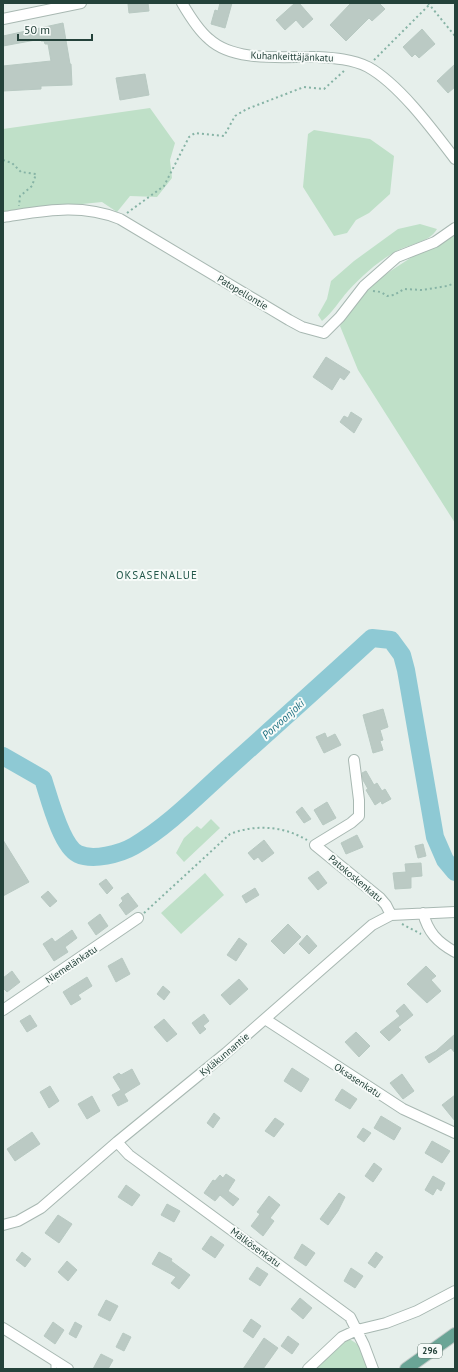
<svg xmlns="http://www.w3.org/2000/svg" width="458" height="1372" font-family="'PT Sans',sans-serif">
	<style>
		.green { fill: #bfe0c8 }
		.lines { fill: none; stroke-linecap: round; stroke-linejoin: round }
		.river { stroke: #8ec9d4; stroke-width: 18 }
		.building { fill: #bbcac4; stroke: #b8c9c2 }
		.lane-casing { stroke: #a8b8b2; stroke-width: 7 }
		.street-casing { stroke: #a8b8b2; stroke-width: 12 }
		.primary-casing { stroke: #c2cac8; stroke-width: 14 }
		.path { stroke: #86b3a5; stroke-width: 2; stroke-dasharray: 2 3; stroke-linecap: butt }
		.lane { stroke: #fff; stroke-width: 5 }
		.street { stroke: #fff; stroke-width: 10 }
		.primary { stroke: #6aa596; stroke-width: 12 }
		.labels { text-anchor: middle; stroke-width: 4; stroke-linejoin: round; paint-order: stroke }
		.shield { fill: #f7fbf9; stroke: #637a73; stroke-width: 1 }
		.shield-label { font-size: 9px; font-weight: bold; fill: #24423a }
		.street-label { font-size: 10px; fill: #24423a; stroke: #f7fbf9 }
		.neighbourhood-label { font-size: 11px; letter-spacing: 1px; fill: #1f5548; stroke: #f7fbf9 }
		.water-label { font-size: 11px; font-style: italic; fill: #1c6f80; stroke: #f7fbf9 }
	</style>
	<rect width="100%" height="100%" fill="#e6efeb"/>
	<!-- green -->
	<path class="green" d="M150,108L175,143L170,160L172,178L157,197L130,196L117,212L102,202L3,212V129Z
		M314,130L370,139L394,156L390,194L369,213L356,220L347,233L334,236L303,187L308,134Z
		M420,224L437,229C429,243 408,244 395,252C377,262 362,276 348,291C339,301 333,312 322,321L318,315L327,299L331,281L354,261L398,229Z
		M455,234V523L358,370L340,326L363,289L415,255Z
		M211,819L220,828L184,862L176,853L184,838L197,826L201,829Z
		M205,873L224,895L181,934L161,913Z
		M348,1339C362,1343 363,1356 368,1369H314L326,1356Z"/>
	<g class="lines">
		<!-- river -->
		<path class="river" d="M3,756L43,779C49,797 61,846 78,854C93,861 120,854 134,846C168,826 197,796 227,769C275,726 324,682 372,638L391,640L402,655L406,670L435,837L445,860L455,872"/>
	</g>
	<!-- building -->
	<path class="building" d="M148,3L149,11L129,13L128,4Z
		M220,3H232L225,28L211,24L215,10L218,11Z
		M295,3H299L313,19L303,28L296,20L285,30L276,20Z
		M351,3H379L385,9L372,21L369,18L346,41L330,25Z
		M63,23L70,64H71L72,85L41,86V89L3,91V66L51,61L48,44H45L44,41H41V39L3,46V36Z
		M422,29L435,44L419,58L415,54L412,57L403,47Z
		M455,64V87L448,93L437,81Z
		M145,74L149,95L120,100L116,78Z
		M326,357L350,372L344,380L340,377L332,390L313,377Z
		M351,412L362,419L354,433L340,422L344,416L348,418Z
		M383,709L388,727L380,730L383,740L380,741L383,750L373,753L363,715Z
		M325,733L327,738L335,734L341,745L324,753L316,737Z
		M366,771L374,785L377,783L382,791L385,789L391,799L382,804L381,801L375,805L366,790L368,789L363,780L362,773Z
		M327,802L336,818L323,825L314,810Z
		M302,807L311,819L304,823L296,812Z
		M357,835L363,847L346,854L341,843Z
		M3,840L29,882L3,896Z
		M264,840L274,853L262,862L258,857L254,860L248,853Z
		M423,844L426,856L418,858L415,846Z
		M421,863L422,876L411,877V888L395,889L393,873L406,872L405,864Z
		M318,871L327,883L318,890L308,878Z
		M106,879L113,888L107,894L99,884Z
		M255,888L259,895L246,903L242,896Z
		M48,891L57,901L50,907L41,897Z
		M128,893L138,906L126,915L119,905L123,901L121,898Z
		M100,914L108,926L96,935L88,923Z
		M288,924L301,937L284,954L271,941Z
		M72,930L77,938L65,947L68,952L54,961L43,944L52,938L55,942Z
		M307,935L317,946L309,954L299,944Z
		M239,938L247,944L236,961L227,955Z
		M122,958L130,974L116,982L108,966Z
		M426,966L436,976L431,980L441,991L427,1003L407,984Z
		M12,971L20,982L7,992L3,988V978Z
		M87,977L92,986L78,995L81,999L71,1005L63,992Z
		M239,979L248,989L230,1005L221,995Z
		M163,986L170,992L164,1000L157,994Z
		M404,1004L413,1015L398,1027L401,1030L389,1041L380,1032L400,1016L396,1011Z
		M204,1014L209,1021L203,1026L206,1029L200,1034L192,1023Z
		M30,1015L37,1026L27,1032L20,1021Z
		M164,1019L177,1034L167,1042L154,1027Z
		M356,1032L370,1046L359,1057L345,1042Z
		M455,1034V1053L451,1048L429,1063L425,1057L436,1051Z
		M292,1068L309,1079L301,1092L284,1081Z
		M132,1069L140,1084L124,1094L128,1101L118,1106L112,1095L121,1090L113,1077L119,1073L121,1075Z
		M402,1074L414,1091L403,1099L390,1083Z
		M50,1086L59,1101L49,1108L40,1092Z
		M342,1089L357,1099L350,1109L335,1100Z
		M455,1095V1121L442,1105Z
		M92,1096L100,1111L87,1119L78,1104Z
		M214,1113L220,1118L213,1128L207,1123Z
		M381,1116L401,1128L394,1140L374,1128Z
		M275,1118L284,1124L274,1137L265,1131Z
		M363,1128L371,1133L364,1142L357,1137Z
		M32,1132L40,1144L15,1161L7,1149Z
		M432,1141L450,1151L442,1163L425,1153Z
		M374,1163L382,1169L373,1182L365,1176Z
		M226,1174L235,1180L228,1191L239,1199L233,1206L220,1195L215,1201L204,1193L213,1180L215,1181L220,1175L223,1178Z
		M433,1176L445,1183L441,1191L437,1188L433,1195L425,1190Z
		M126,1185L140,1195L132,1206L118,1197Z
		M339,1193L345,1197L338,1211L328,1225L320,1219Z
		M269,1196L280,1205L270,1218L274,1221L263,1236L251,1226L260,1214L257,1212Z
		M167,1204L180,1211L174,1222L161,1215Z
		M58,1215L72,1224L59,1243L45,1233Z
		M211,1236L224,1245L215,1258L202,1249Z
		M302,1244L315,1253L306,1266L294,1258Z
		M22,1252L31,1259L25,1267L16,1260Z
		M159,1252L172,1259L171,1261L190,1275L179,1289L171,1283L176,1277L152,1264Z
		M376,1252L383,1257L375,1268L368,1263Z
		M67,1261L77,1270L68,1281L58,1272Z
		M257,1267L268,1274L260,1286L249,1279Z
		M351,1268L363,1276L355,1288L344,1281Z
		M300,1298L312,1308L303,1319L291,1309Z
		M106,1300L118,1306L110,1321L98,1315Z
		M251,1319L261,1326L253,1338L243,1331Z
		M53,1322L64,1330L55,1344L44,1336Z
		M75,1322L82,1326L76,1338L69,1334Z
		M123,1333L131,1337L124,1351L116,1347Z
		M288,1336L299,1344L292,1354L281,1346Z
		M264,1338L278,1348L263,1369H243Z
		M101,1354L113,1360L108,1369H93Z"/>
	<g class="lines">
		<defs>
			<path id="lane" d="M54,1360V1369"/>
			<path id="street" d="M182,3C189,15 198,30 209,39C235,63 285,56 317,57C334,58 352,59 368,67C399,84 433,130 455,159
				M3,19L81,3
				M3,217C44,211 79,203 120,219L289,320L302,327L324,333L340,317L364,286L397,257L435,242L455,228
				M354,760L359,800V816L351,823L315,845L380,898L386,905L391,915
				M423,913C428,932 437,942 455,952
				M3,1010L138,918
				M265,1019L403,1109L455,1133
				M117,1142L129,1155L350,1317L364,1345L373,1369
				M3,1225L18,1221L41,1208L117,1142L226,1053L372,925L391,915L455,912
				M3,1328L68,1369
				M308,1369L342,1337L357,1330L386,1323L417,1311L455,1291"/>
			<path id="primary" d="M406,1369L455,1334"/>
		</defs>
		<!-- lane casing -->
		<use href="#lane" class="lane-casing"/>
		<!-- street casing -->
		<use href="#street" class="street-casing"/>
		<!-- primary casing -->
		<use href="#primary" class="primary-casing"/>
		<!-- path -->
		<path class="path" d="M428,3L455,36
			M374,60L431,3
			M3,160L12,163L21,172L36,174L32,186L20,196L19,206
			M127,213L164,186L189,137L195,133L224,136L235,116L247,109L304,87L324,89L345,70
			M373,291L381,292L387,296L394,295L404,289L422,290L447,286L455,283
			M144,913L230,834C256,824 283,826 307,840
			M402,924L421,934"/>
		<!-- lane -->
		<use href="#lane" class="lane"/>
		<!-- street -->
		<use href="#street" class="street"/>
		<!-- primary -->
		<use href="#primary" class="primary"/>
	</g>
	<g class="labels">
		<!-- shield labels -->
		<rect class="shield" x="418" y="1344" width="24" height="14" rx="3"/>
		<g class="shield-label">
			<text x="430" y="1354">296</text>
		</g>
		<!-- street labels -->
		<g class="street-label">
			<text transform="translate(292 56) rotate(2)" y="4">Kuhankeittäjänkatu</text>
			<text transform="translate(243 292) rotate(31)" y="4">Patopellontie</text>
			<text transform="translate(356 878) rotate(40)" y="4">Patokoskenkatu</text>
			<text transform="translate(71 964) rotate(-34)" y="4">Niemelänkatu</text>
			<text transform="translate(224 1054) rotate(-40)" y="4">Kyläkunnantie</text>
			<text transform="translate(358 1080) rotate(33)" y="4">Oksasenkatu</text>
			<text transform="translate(256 1247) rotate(36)" y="4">Mälkösenkatu</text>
		</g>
		<!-- neighbourhood labels -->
		<g class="neighbourhood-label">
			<text x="157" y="579">OKSASENALUE</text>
		</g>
		<!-- water labels -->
		<g class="water-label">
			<text transform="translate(283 719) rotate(-42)" y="4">Porvoonjoki</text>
		</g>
	</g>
	<!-- border -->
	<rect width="458" height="1372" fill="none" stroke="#24423a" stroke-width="8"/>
	<!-- scale -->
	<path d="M18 34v6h74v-6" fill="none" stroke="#24423a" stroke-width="2"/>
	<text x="24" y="34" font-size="12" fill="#24423a" stroke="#f7fbf9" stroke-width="3" paint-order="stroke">50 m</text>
</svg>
